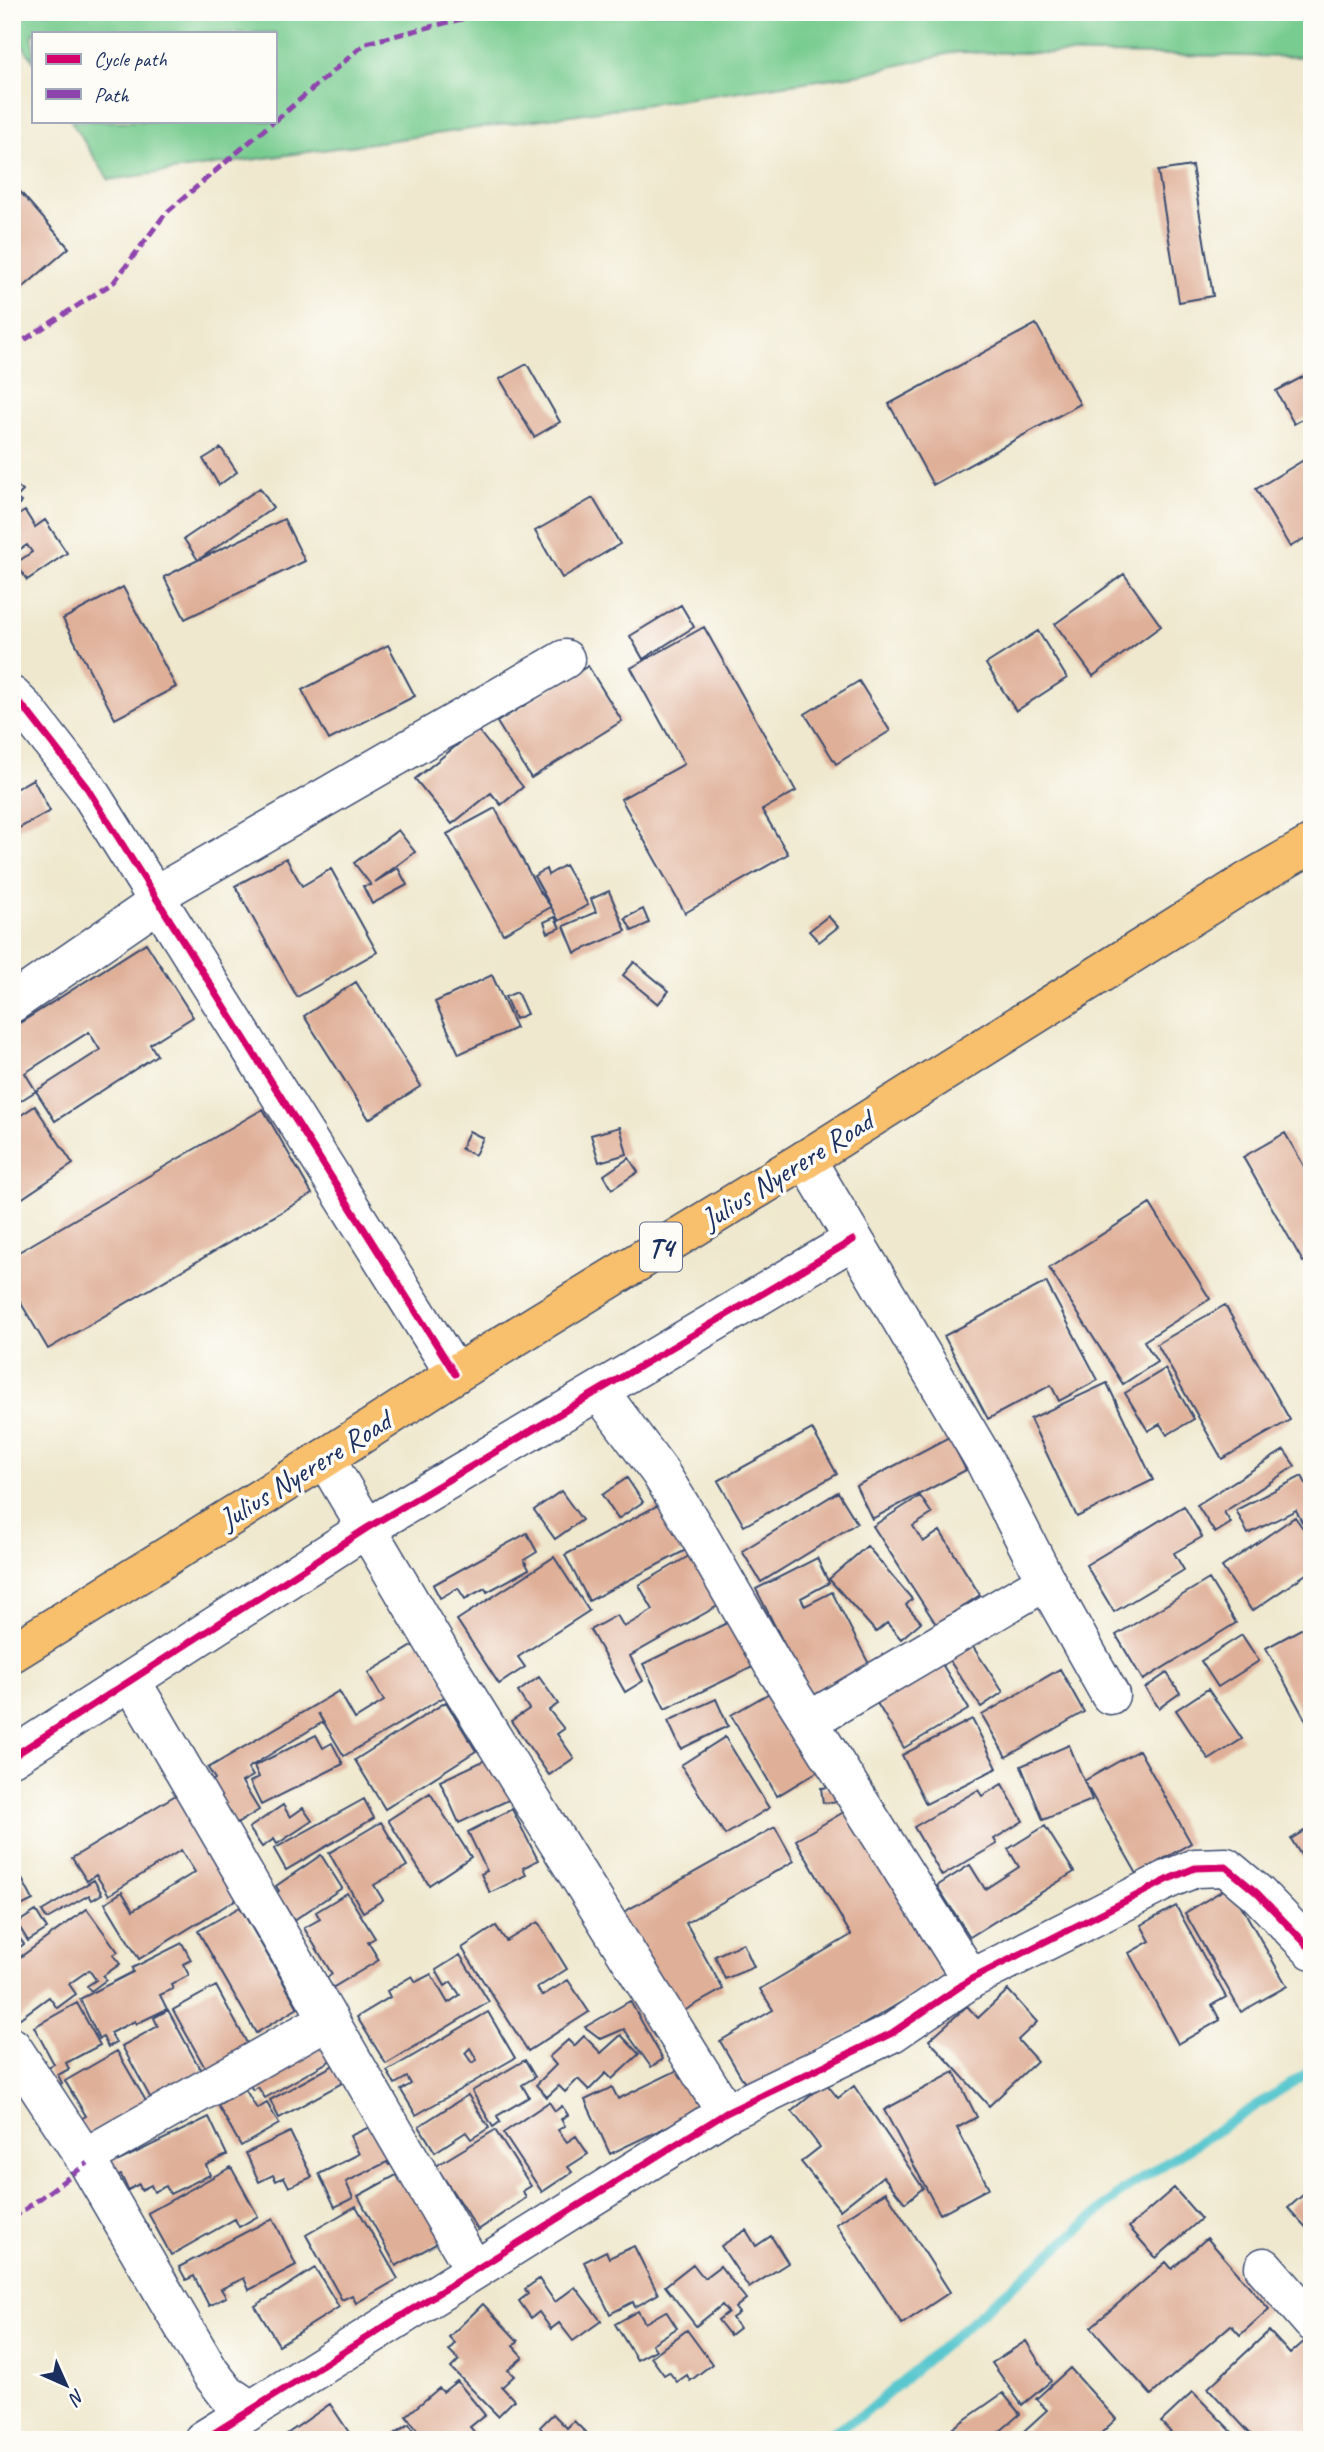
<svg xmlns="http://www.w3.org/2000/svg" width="1324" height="2452" font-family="Caveat,sans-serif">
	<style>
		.green { fill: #78cc90; stroke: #4a7e77; stroke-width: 2 }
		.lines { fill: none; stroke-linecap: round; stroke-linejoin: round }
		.stream { stroke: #5ac7cf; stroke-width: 10 }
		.building { fill: #dfaf97; fill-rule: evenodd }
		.minor-casing { stroke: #3b4b6f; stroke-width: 41 }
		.trunk-casing { stroke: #3b4b6f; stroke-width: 41 }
		.minor { stroke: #fff; stroke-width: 38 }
		.trunk { stroke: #f8bf6c; stroke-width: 38 }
		.quiet { stroke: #8e44ad; stroke-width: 5; stroke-dasharray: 10 5; stroke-linecap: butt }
		.cycleway-casing { stroke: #fdfcf7; stroke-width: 11 }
		.cycleway { stroke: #d6006c; stroke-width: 7 }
		.labels { text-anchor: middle; stroke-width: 7; stroke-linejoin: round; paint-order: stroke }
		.shield { fill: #fdfcf7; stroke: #5f6c8c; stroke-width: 2 }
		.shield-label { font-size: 28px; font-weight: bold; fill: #1b2f5e }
		.street-label { font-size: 30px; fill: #1b2f5e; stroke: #fdfcf7 }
	</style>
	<rect width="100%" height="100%" fill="#fdfcf7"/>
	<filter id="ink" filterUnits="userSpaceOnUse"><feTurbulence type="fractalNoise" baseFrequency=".0143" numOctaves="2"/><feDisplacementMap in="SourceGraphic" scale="14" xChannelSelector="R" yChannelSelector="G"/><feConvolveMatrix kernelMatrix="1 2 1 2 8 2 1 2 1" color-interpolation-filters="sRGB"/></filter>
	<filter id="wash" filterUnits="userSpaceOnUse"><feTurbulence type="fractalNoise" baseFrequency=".00686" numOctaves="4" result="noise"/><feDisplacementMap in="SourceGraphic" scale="28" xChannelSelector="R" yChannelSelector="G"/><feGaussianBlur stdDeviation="1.57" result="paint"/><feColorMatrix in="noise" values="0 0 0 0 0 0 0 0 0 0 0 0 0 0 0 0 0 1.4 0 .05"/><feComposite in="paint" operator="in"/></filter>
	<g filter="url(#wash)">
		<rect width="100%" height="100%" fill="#efe8ce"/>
		<!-- green -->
		<path class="green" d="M12,12H1312V57L955,52L861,74L109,180L71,121H275V33H33V61L12,28Z"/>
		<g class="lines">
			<!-- stream -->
			<path class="stream" d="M818,2440L864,2414L1124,2190L1312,2070"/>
		</g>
		<g id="blocks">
			<!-- building -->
			<path class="building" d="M1192,166L1213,296L1179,302L1158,171Z
				M16,187L69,248L12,297V190Z
				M1036,324L1080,404L933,485L889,404Z
				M527,364L560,422L534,437L500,379Z
				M1312,372V414L1294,424L1276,391Z
				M221,448L237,472L219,485L203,459Z
				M1312,455V534L1290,547L1256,489Z
				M17,486L23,491L16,498L21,502L12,512V490Z
				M260,488L273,508L198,560L284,519L305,561L185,619L164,577L198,560L184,539Z
				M593,498L620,544L562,578L535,531Z
				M25,511L35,527L45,520L67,553L27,580L16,563L32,552L27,545L12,554V519Z
				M1124,574L1161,626L1093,676L1055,624Z
				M123,587L176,687L115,719L63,619Z
				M681,605L694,627L643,659L630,636Z
				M704,627L796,791L762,810L788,854L685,913L621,799L684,764L631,668Z
				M1038,631L1067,678L1016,711L986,664Z
				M388,645L415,696L329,740L302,690Z
				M588,666L622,721L531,778L497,722Z
				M859,681L890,731L836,764L805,714Z
				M477,729L523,787L501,805L491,793L452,824L415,779Z
				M33,779L50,811L12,832V791Z
				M495,808L538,889L551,907L503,934L447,834Z
				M398,830L415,852L375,882L398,868L407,885L372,904L363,886L371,885L354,863Z
				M286,858L302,886L331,869L377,952L297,997L235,886Z
				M565,865L588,905L559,921L534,876L546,869L548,875Z
				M609,891L626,931L575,953L564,926L596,912L591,899Z
				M643,909L649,923L632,931L625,918Z
				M828,916L838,927L819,942L809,931Z
				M555,917L560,928L548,933L544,922Z
				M146,943L193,1017L150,1044L157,1055L55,1121L36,1091L100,1050L89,1032L25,1073L36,1091L12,1106V1028Z
				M634,962L669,991L658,1004L623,975Z
				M492,975L516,1028L459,1054L435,1002Z
				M356,982L421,1086L369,1119L304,1016Z
				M517,992L527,1014L515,1019L505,997Z
				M35,1106L73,1164L12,1205V1121Z
				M263,1109L312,1194L48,1349L12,1288V1256Z
				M620,1127L627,1154L599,1162L591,1135Z
				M469,1131L483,1138L475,1155L461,1149Z
				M1285,1133L1312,1180V1257L1303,1262L1243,1157Z
				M629,1158L638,1172L612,1189L604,1175Z
				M1150,1204L1210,1299L1144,1341L1157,1362L1123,1384L1049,1268Z
				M1046,1282L1098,1380L1059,1401L1051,1385L988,1419L944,1336Z
				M1225,1305L1290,1420L1222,1459L1157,1344Z
				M1165,1369L1194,1419L1167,1435L1160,1424L1148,1431L1125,1393Z
				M1107,1383L1153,1480L1077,1517L1030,1419Z
				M812,1429L837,1474L744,1526L718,1481Z
				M949,1437L966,1470L872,1519L856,1486Z
				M1284,1450L1295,1466L1224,1512L1231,1523L1215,1533L1197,1505Z
				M1302,1476L1312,1495V1517L1302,1522L1296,1510L1248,1534L1236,1510Z
				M627,1478L643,1502L618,1519L602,1495Z
				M561,1491L582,1520L555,1539L534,1510Z
				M838,1492L857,1523L761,1582L742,1551Z
				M920,1496L932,1514L913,1526L923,1542L940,1531L980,1595L936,1624L873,1526Z
				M662,1503L686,1550L589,1601L565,1555Z
				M1184,1506L1202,1537L1174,1553L1184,1570L1114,1612L1086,1565Z
				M1295,1517L1312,1541V1570L1252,1611L1222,1567Z
				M527,1533L537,1552L524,1560L529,1569L487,1592L485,1588L465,1599L458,1588L440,1598L433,1585Z
				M867,1546L912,1599L906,1605L921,1622L901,1639L887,1623L876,1632L829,1579Z
				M701,1549L730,1599L630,1656L643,1681L625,1692L590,1630L617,1615L624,1627L653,1610L639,1585Z
				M554,1557L589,1611L518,1657L525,1667L499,1684L457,1620Z
				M817,1558L829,1583L801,1598L805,1606L832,1592L870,1666L811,1697L756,1589Z
				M1209,1579L1236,1623L1143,1680L1116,1635Z
				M737,1618L759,1664L665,1709L643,1664Z
				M1312,1623V1732L1266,1648Z
				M1242,1635L1259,1661L1218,1687L1201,1661Z
				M967,1638L1003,1692L981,1707L945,1654Z
				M421,1641L451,1693L344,1756L318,1713L323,1722L248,1768L253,1776L242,1782L259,1810L235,1825L210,1782L215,1779L208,1768L339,1691L355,1719L384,1701L368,1673Z
				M942,1664L969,1709L904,1748L877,1703Z
				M1060,1669L1084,1712L1006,1757L982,1715Z
				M1167,1673L1180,1693L1159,1708L1145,1688Z
				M539,1677L558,1704L549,1710L564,1729L557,1734L574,1758L549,1775L511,1721L529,1709L518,1692Z
				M778,1688L825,1767L777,1796L731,1715Z
				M1208,1689L1242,1739L1209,1760L1176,1710Z
				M716,1699L728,1726L681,1749L668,1721Z
				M446,1702L476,1751L385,1809L355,1760Z
				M972,1719L997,1768L926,1804L902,1755Z
				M316,1735L323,1748L332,1743L343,1764L261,1805L250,1782L259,1777L254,1766Z
				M725,1737L769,1808L725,1835L681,1765Z
				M1069,1745L1092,1800L1043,1820L1021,1766Z
				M1139,1750L1191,1843L1137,1874L1084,1781Z
				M494,1756L513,1798L459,1823L440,1781Z
				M1002,1784L1023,1821L994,1839L997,1844L942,1876L914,1827L978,1790L982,1796Z
				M846,1786L847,1800L823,1803L821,1788Z
				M179,1793L243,1895L139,1959L105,1903L122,1892L133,1910L195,1872L181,1850L109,1895L96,1875L87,1881L72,1858Z
				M430,1793L471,1857L429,1885L388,1820Z
				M364,1799L374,1818L286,1870L274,1849Z
				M283,1805L290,1817L303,1808L312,1821L277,1844L274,1839L262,1847L249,1828Z
				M854,1806L952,1972L750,2092L720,2041L773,2010L760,1989L851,1935L796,1840Z
				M512,1809L538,1860L523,1868L526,1875L490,1893L481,1874L487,1871L468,1832Z
				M381,1822L407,1866L374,1885L383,1900L363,1912L329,1853Z
				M1045,1826L1074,1872L970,1937L937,1886L970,1865L985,1889L1019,1867L1008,1849Z
				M1312,1826V1873L1291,1839Z
				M775,1827L794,1861L686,1923L723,1989L673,2017L617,1916Z
				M321,1855L342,1888L294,1920L276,1893L279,1891L276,1886Z
				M12,1860L33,1900L21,1906L12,1890Z
				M94,1880L102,1894L92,1900L89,1895L47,1919L42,1911Z
				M1230,1886L1287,1986L1241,2012L1185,1913Z
				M347,1893L375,1938L368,1942L379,1960L332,1988L327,1978L332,1974L304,1928L320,1919L316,1912Z
				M1176,1906L1226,1997L1212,2005L1220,2020L1178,2044L1129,1953L1150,1941L1141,1925Z
				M240,1907L298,2008L256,2033L198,1931Z
				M87,1909L118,1952L113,1955L120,1964L103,1976L106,1980L91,1991L87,1986L96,1980L89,1970L69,1984L76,1994L57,2008L49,1997L12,2024V1963Z
				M36,1911L47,1929L28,1941L17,1923Z
				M538,1922L567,1969L537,1988L542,1996L568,1980L589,2012L528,2051L462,1948L496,1926L506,1941Z
				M12,1928L24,1944L12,1953Z
				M182,1943L191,1960L183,1964L189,1975L171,1985L173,1989L160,1995L167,2009L136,2024L135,2021L110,2033L116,2043L108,2047L103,2037L99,2039L80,1999L133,1972L132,1968Z
				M743,1943L754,1967L725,1979L715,1956Z
				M460,1955L489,2002L386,2064L357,2017L390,1997L387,1991L412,1976L416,1982L431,1974L448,2003L460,1995L451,1982L445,1986L436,1970Z
				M216,1986L253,2054L210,2077L173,2010Z
				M1008,1990L1037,2022L1018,2040L1037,2061L989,2106L929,2040L967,2006L978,2018Z
				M630,2001L663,2059L651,2067L624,2029L601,2039L585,2027Z
				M77,2003L100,2045L66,2063L69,2069L58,2075L62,2083L53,2088L48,2067L54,2064L34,2027Z
				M168,2010L206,2080L156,2108L122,2046L158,2026L154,2018Z
				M488,2012L515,2058L416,2115L401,2090L411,2084L407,2077L395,2084L387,2071ZM470,2048L477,2060L472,2063L465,2053Z
				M621,2035L639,2054L612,2079L606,2073L589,2090L578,2079L565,2092L559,2086L547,2097L536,2085L556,2065L549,2057L568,2040L574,2046L584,2036L601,2053Z
				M321,2040L331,2060L265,2098L258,2087L253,2090L247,2081Z
				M117,2051L153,2113L90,2139L79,2120L86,2116L65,2081Z
				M525,2060L535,2077L522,2085L529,2097L497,2116L500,2122L493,2127L472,2091Z
				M339,2062L349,2079L279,2118L270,2100Z
				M684,2067L704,2109L610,2154L585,2100L612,2087L618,2099Z
				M954,2072L977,2117L957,2128L989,2188L940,2214L884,2110Z
				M826,2083L838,2098L854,2086L923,2188L905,2203L883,2176L840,2210L801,2162L820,2147L792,2111Z
				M245,2089L257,2109L267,2103L279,2124L241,2146L218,2105Z
				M468,2095L489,2128L471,2139L466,2132L435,2152L419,2126Z
				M549,2102L555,2111L562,2106L568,2115L561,2119L565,2126L558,2130L567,2142L576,2136L588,2154L568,2167L572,2172L542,2192L503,2133Z
				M209,2117L227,2155L206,2165L210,2175L170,2194L166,2186L154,2192L151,2185L141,2190L139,2184L128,2190L121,2175L109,2180L100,2163L116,2155L119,2161Z
				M378,2123L395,2163L389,2165L387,2162L346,2182L353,2198L335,2207L319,2174L359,2154L350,2136Z
				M495,2130L531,2186L523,2191L526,2198L478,2230L436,2166Z
				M290,2132L312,2177L289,2187L284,2177L276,2181L273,2175L259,2182L246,2153Z
				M231,2167L258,2216L239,2227L235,2219L171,2255L148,2213Z
				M409,2168L447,2238L396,2266L358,2196Z
				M1312,2187V2234L1288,2208Z
				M1174,2188L1201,2219L1156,2258L1129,2227Z
				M886,2192L950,2292L902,2324L836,2224Z
				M356,2206L398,2279L356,2303L352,2295L342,2300L306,2235Z
				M273,2218L296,2265L249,2290L244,2278L221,2289L226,2297L209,2306L194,2276L186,2280L179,2267Z
				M746,2230L756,2246L771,2236L788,2263L749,2288L721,2246Z
				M1207,2238L1269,2309L1240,2335L1231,2325L1151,2395L1091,2327L1166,2262L1172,2269Z
				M634,2246L658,2294L635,2307L633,2302L610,2314L584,2262L606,2251L609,2258Z
				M693,2264L704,2278L720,2266L746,2299L735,2308L739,2313L732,2318L739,2328L730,2335L718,2320L728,2312L722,2305L696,2326L665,2286Z
				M315,2268L339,2307L279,2345L255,2306Z
				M539,2279L555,2302L575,2287L601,2321L573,2341L559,2323L551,2329L539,2312L531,2318L519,2301L528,2294L525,2289Z
				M483,2304L518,2341L513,2346L523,2357L508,2370L514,2376L502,2387L514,2400L498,2416L451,2368L459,2360L449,2350L455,2343L449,2337Z
				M638,2311L645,2323L666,2311L677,2328L652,2344L656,2350L637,2360L615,2324Z
				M687,2330L712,2364L690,2381L687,2375L677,2382L669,2372L664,2375L651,2357Z
				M1269,2331L1290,2354L1308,2338L1312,2342V2440H1269L1267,2438L1256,2440L1208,2388Z
				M1026,2341L1051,2381L1022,2405L992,2363Z
				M1070,2368L1116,2419L1094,2440H1014L1047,2410L1036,2399Z
				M457,2381L485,2415L470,2427L476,2434L472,2438L473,2440H426L406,2416L439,2388L443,2392Z
				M1193,2392L1240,2440H1178L1161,2422Z
				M1003,2393L1020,2414L990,2440H956L950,2430Z
				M330,2404L354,2440H287L284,2436Z
				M553,2414L567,2428L574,2421L587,2434L583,2437L585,2440H536L544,2432L540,2427Z
				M409,2424L420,2440H386Z"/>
		</g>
	</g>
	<g filter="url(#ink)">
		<use href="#blocks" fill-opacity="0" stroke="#3b4b6f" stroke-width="2"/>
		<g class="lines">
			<defs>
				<path id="minor" d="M12,696L27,711L87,788L455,1374
					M156,895L565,659
					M12,1003L160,901
					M806,1159L983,1458L1046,1581L1110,1695
					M599,1391L659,1471L698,1534L774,1666L971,1979
					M325,1458L445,1661L726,2113
					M132,1682L474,2269
					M809,1721L1046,1581
					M12,1757L367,1528L853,1240
					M12,2047L88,2163L210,2372L227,2394L251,2410
					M84,2158L329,2019
					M1264,2267L1312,2322
					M203,2440L726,2113L892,2033L971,1979L1171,1878L1195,1868L1226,1867L1257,1893L1312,1950"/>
				<path id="trunk" d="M12,1653L325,1458L455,1374L806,1159L1246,882L1312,844"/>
			</defs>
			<!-- minor casing -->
			<use href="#minor" class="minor-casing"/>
			<!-- trunk casing -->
			<use href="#trunk" class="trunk-casing"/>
			<!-- minor -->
			<use href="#minor" class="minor"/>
			<!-- trunk -->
			<use href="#trunk" class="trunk"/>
			<!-- quiet -->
			<path class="quiet" d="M571,12H573
				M275,121L366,43L489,12
				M12,348L114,282L166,213L274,121
				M12,2219L88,2163"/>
			<defs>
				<path id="cycleway" d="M12,696L27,711L87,788L455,1374
					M12,1757L367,1528L853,1240
					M203,2440L726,2113L892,2033L971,1979L1171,1878L1195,1868L1226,1867L1257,1893L1312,1950"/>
			</defs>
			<!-- cycleway casing -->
			<use href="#cycleway" class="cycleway-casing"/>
			<!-- cycleway -->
			<use href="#cycleway" class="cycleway"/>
		</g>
	</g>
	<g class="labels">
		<!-- shield labels -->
		<rect class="shield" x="640" y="1222.5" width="42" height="49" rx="5"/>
		<g class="shield-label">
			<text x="661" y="1257">T4</text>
		</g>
		<!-- street labels -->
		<g class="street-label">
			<text transform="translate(787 1170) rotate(-32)" y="10">Julius Nyerere Road</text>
			<text transform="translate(305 1470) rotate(-32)" y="10">Julius Nyerere Road</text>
		</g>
	</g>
	<!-- margin -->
	<rect width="1324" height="2452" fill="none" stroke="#fdfcf7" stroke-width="42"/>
	<!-- legend -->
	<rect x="32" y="32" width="245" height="91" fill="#fdfcf7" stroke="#a3aaba" stroke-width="2"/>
	<rect x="46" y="54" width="35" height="10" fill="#d6006c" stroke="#a3aaba" stroke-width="2"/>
	<text x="94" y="66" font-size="21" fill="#1b2f5e">Cycle path</text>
	<rect x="46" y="89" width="35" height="10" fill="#8e44ad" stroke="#a3aaba" stroke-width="2"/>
	<text x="94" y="102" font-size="21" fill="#1b2f5e">Path</text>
	<!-- north arrow -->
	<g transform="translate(66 2385) rotate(135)" stroke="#fdfcf7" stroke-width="5" paint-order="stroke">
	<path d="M0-5L12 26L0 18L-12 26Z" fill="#1b2f5e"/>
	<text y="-10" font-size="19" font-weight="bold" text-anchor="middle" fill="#1b2f5e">N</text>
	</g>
</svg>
